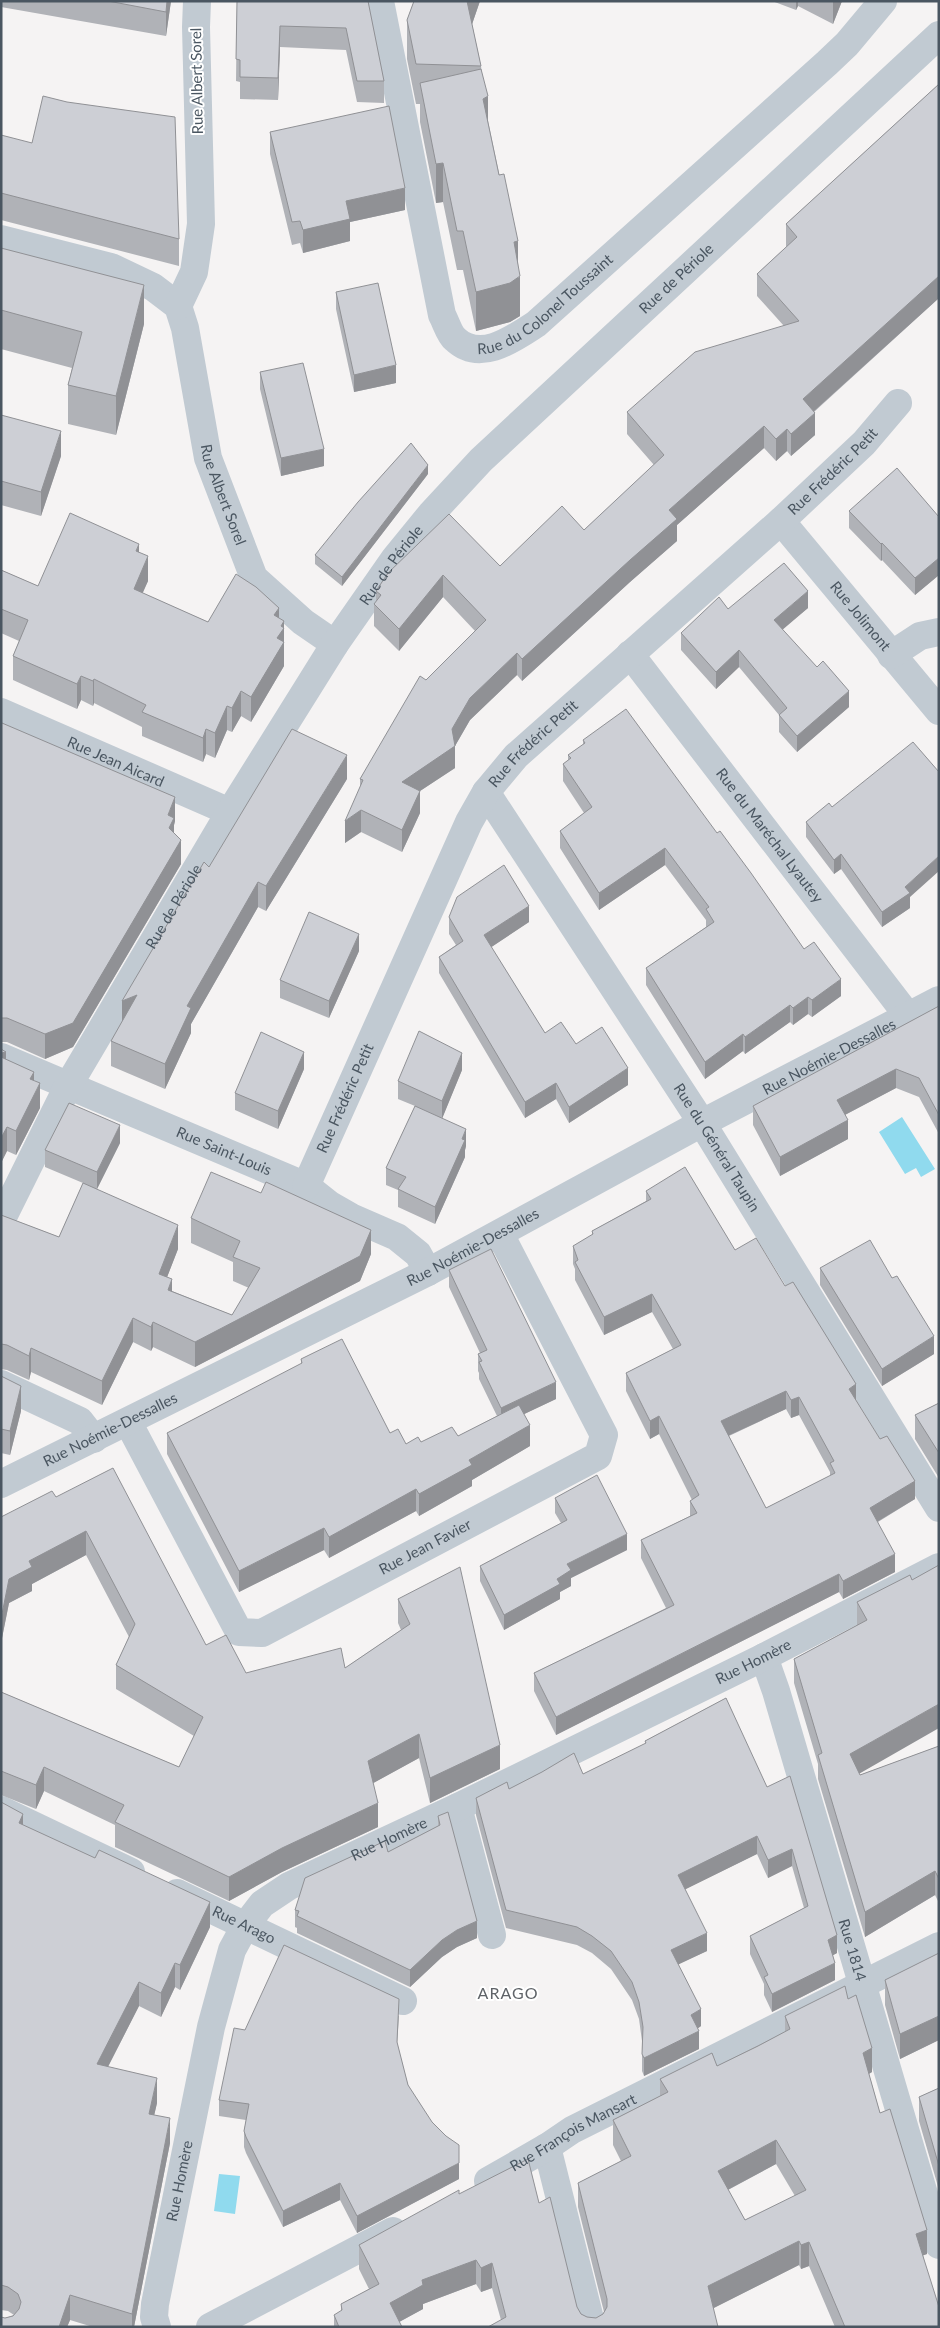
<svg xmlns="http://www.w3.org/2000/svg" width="940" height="2328" font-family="Lato,sans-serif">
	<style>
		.water { fill: #90daee }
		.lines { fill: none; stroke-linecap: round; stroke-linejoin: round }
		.minor { stroke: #c1cad2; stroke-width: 28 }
		.wall { fill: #b0b2b7; fill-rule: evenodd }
		.shaded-wall { fill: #909195 }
		.building { fill: #cdcfd5; stroke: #909195; fill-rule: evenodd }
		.labels { text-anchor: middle; stroke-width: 4; stroke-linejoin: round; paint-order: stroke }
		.street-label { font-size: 15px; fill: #4a5661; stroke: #fff }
		.neighbourhood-label { font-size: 16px; letter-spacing: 1px; fill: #5f6368; stroke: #fff }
	</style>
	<rect width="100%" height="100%" fill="#f5f3f3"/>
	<!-- water -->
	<path class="water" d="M902,1117L935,1169L921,1177L916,1168L905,1174L879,1132Z
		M219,2174L240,2176L235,2214L214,2211Z"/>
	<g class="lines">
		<!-- minor -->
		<g class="minor">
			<path id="s1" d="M380,1L442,315C446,322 449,334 455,339C480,363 513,339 536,324L827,63L847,44L883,1"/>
			<path id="s2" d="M1,239L111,267L153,287L178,306L185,328L208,458L254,578L303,622L335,644"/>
			<path d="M178,306L194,272L201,224L196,27L197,1"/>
			<path id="s3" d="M781,521L939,711"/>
			<path id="s4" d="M630,654L908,1016"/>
			<path d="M891,655L920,636L939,632"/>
			<path id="s5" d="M1,712L230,812"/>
			<path id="s6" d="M486,792L702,1123L939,1508"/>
			<path id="s7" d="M1,1057L306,1186L330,1205L351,1217L397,1237L418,1254L428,1272"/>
			<path id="s8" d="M306,1186L469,822L486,792L516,756L781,521L864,443L898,403"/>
			<path id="s9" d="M1,1221L68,1086L230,812L335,644L395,558L431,514L481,460L939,35"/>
			<path d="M1,1384L80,1421L94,1439"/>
			<path id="s10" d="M128,1422L239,1632L262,1633L598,1456L604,1435L500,1234"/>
			<path id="s11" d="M1,1484L428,1272L702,1123L939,1000"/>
			<path id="s12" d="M764,1657L776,1691L939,2245"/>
			<path d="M458,1807L492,1935"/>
			<path d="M1,1810L131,1872"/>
			<path id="s13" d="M177,1893L403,2001"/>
			<path d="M547,2147L592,2327"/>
			<path id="s14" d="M488,2181L547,2147L572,2130L939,1946"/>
			<path id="s15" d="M157,2327L154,2317L155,2304L211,2027L232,1950L245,1926L262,1904L289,1886L458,1807L764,1657L939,1567"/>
			<path d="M210,2327L393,2231"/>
		</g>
	</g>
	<!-- wall -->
	<path class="wall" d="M1,1H171L166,36L1,7Z
		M237,1H368L384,81V103L357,102L346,50L280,47L278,100L240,99V82L236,81Z
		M414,1H480L472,24L481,66L488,121L518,263L520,316L510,322L476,331L463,270H457L443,202L436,203L420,122V104H416L407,59V20Z
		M772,1H842L833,24L798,6L796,10Z
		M939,84V298L814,412L815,435L791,456L787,451L776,461L764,448L677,525V541L630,582L522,681L517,675L470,720L455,746V768L420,791V813L402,852L361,832L345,843L360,787V779L426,680L475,631L443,597L399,651L374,626V604L376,602V591L388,573L500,566L584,530L654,465L627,434V412L784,326L757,296V274L786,247V224Z
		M270,132L405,210L350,222V241L303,253L300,243L292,245L270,154Z
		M1,135L179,239V266L1,220Z
		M1,248L144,324L116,435L68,424V385L72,368L1,349Z
		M336,292L396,383L354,392L336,309Z
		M260,372L324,466L281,476L260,389Z
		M1,415L61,456L41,516L1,505Z
		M428,474L342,586L315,564V555Z
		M849,511L939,517V575L915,595L882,560L881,561L849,528Z
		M139,552L148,581L142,593L208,622L279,618L284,642V666L251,722L241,716L232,732L227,730L215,758L206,754L203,762L142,736V727L94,703L93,706L81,700L77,709L13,680V656L19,641L1,633V570L38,586Z
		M808,608L782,629L849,707L797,752L779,732V715L739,667L716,689L681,650V633L728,609Z
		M1,724L175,821L174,825V833L181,864L73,1047L45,1059L7,1042H1Z
		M583,740L804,949L841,996L812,1017L808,1014L793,1025L790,1022L745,1054L743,1051L705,1079L646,985V968L706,927V920L665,865L599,910L560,848V831L584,813L563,781V764L568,760V755L583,745Z
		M347,779L266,911L258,907L191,1024V1033L165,1089L111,1066V1041L209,867Z
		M806,822L910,897V908L882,927L841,869L834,874L806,837Z
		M449,917L529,922L491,947L545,1033L576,1044L628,1085L569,1123L556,1099L525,1118L439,973V957L456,945L449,934Z
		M359,951L329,1018L280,998V980Z
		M939,1006V1134L919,1097L896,1088L845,1115L848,1139L780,1176L753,1125V1106Z
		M1,1049L6,1059L34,1081L40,1108L16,1155L7,1151L1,1163Z
		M304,1069L278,1129L235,1110V1093Z
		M462,1070L442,1118L466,1146L465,1150V1157L435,1224L398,1207V1190L386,1185V1168L415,1106L398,1099V1081Z
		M120,1143L97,1189L178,1249L167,1277L172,1291L232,1315L249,1288L233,1281V1262L191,1243V1218L371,1254L360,1281L195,1367L153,1347L151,1351L133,1342L102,1405L31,1372L29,1380L7,1370L1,1369V1215L59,1237L83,1183L45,1167V1150Z
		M646,1191L735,1250L785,1286L856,1400L915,1499L878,1522L895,1572L843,1599L839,1592L556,1735L534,1691V1673L666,1608L641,1558V1540L690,1516V1501L692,1500L659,1434L650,1439L626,1391V1373L673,1349L652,1312L604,1335L575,1280V1269L573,1264V1246L592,1235V1231L646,1201ZM786,1409L791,1418L799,1415L830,1472V1476L766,1508L729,1436Z
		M820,1268L934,1354L882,1386L820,1285Z
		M449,1270L556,1399L524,1414L530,1446L472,1480V1486L419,1516L416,1511L329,1558L324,1550L239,1592L167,1454V1433L301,1364V1359L390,1433L406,1444L421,1442L458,1436L497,1416L479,1379V1373L478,1371V1354L480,1353L449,1287Z
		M1,1376L21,1411L10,1455L1,1453Z
		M939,1403V1478L915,1439V1415Z
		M56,1497L206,1645L246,1673L345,1668L401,1630L398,1623V1599L500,1769L430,1803L419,1758L373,1783L378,1827L282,1872L229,1901L115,1847V1825L44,1791L36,1809L1,1795V1692L179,1767L194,1736L116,1689V1665L129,1637L86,1555L32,1584V1591L9,1603L1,1643V1517Z
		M555,1498L627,1550L571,1578V1586L560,1592V1599L504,1630L480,1581V1566L561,1523L555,1513Z
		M912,1580L859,1774L860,1775L939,1746V1903L935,1895L865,1937L818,1779V1764L794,1683V1659L857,1625V1602Z
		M726,1698L837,1953L833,1955L835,1980L772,2012L764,1995V1984L750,1954V1936L804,1908L792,1866L768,1878L757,1854L685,1889L707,1951L678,1964L701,2026L697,2029L699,2049L644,2076L642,2071V2041L639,2019L632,2000L611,1969L592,1953L577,1945L506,1928L476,1815V1798L509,1789L583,1774L645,1744V1741Z
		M1,1802L23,1825L210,1927L180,1990L175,1987L161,2017L139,2006L108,2067L157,2103L154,2115L170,2143L134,2327H93L70,2320L67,2327H1L5,2318L14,2315L8,2311L1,2310Z
		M438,1816L477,1938L457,1947L442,1957L410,1987L297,1933V1928L295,1927V1910L388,1852L438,1826Z
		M939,1953V2040L900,2059L885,2005V1980Z
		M399,2016L397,2044L408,2085L459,2179L357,2233L340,2200L283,2227L246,2153L244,2147V2131L246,2120L219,2116V2100L245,2030Z
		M785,2016L872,2072L869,2074L880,2113L927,2254L923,2255L939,2327H835L809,2266L801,2269L799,2265L713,2308L718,2327L501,2320L492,2288L481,2292L476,2284L423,2304V2309L399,2322L402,2327H334V2315L341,2311V2304L369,2289L359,2269V2245L459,2194L539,2203L577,2307L581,2314L587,2317L596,2318L603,2314L604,2312L578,2207V2183L621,2161L613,2145V2120L660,2096V2079L717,2066L785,2032ZM776,2164L795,2196L745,2220L728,2190Z
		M939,2088V2190L919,2121V2097Z"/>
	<!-- shaded-wall -->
	<path class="shaded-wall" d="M167,1H171L166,36V12Z
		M467,1H480L467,39Z
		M796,1H798V6L796,10Z
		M833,1H842L833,24Z
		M280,26V47L278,100V78Z
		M488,96V136L483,99Z
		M443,163V202L436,203V164Z
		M405,188V210L350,222V241L303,253V230L346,201Z
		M518,241V278L520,276V316L510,322L476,331V292L514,242Z
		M939,276V298L803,421V399Z
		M144,285V324L116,435V396Z
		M396,365V383L354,392V375Z
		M815,413V435L791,456V434Z
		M764,426V448L677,525V541L630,582L522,681V659L669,510Z
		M787,429V451L776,461V439Z
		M61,431V456L41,516V492Z
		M324,449V466L281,476V458Z
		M428,465V474L342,586V577Z
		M882,543V560L881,561V544Z
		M139,544V568L136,551Z
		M148,556V581L134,613V589Z
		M939,558V575L915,595V578Z
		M443,575V597L399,651V629Z
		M808,591V608L774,637V620Z
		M279,608V632L274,615Z
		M284,621V666L251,722V697L277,638L281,626Z
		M739,650V667L716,689V672Z
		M517,653V675L470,720L455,746V768L420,791V813L402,852V782L452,729L470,698Z
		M81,676V700L77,709V684Z
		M94,679V703L93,706V681Z
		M241,691V716L232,732V708Z
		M849,691V707L797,752V736Z
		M227,706V730L215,758V733Z
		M206,729V754L203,762V738Z
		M347,755V779L266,911V886Z
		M175,797V821L174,825V842L169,853L168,815Z
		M361,810V832L345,843V821Z
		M181,840V864L73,1047L45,1059V1034Z
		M665,848V865L599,910V893Z
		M841,854V869L834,874V860Z
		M939,856V871L910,897V908L882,927V912L905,887Z
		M258,882V907L191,1024V1033L165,1089V1064L187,1006Z
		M529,906V922L484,952V935Z
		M359,934V951L329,1018V1001Z
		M841,979V996L812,1017V1000Z
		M137,995L122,1026V1001Z
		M808,997V1014L793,1025V1008Z
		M790,1005V1022L745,1054V1037Z
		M743,1034V1051L705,1079V1062Z
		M6,1052V1076L1,1078V1053Z
		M304,1052V1069L278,1129V1111Z
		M462,1053V1070L442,1119V1101Z
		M628,1068V1085L569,1123V1107Z
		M896,1069V1088L837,1119V1100Z
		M34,1072V1095L40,1083V1108L16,1155V1131L30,1079Z
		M556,1083V1099L525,1118V1102Z
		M848,1120V1139L780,1176V1157Z
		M120,1125V1143L97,1189V1172Z
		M7,1127V1151L1,1163V1138Z
		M466,1129V1146L465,1150V1157L435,1224V1207Z
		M178,1225V1249L159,1298V1274Z
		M371,1230V1254L360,1281L195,1367V1342Z
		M172,1279V1304L168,1290Z
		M652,1294V1312L604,1335V1317Z
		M133,1318V1342L102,1405V1381Z
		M153,1322V1347L151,1351V1327Z
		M934,1336V1354L882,1386V1369Z
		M31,1348V1372L29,1380V1356Z
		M556,1382V1399L501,1425V1408Z
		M856,1384V1402L849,1389Z
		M21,1386V1411L10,1455V1431Z
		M786,1391V1409L721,1439V1421Z
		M799,1397V1415L791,1418V1400Z
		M659,1416V1434L650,1439V1421Z
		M530,1425V1446L472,1480V1486L419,1516V1494L469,1460Z
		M915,1481V1499L870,1526V1508Z
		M416,1489V1511L329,1558V1537Z
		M324,1528V1550L239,1592V1571Z
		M86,1531V1555L32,1584V1591L9,1603L1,1643V1619L9,1579L29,1561Z
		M627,1534V1550L571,1578V1586L560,1592V1599L504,1630V1615L557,1579L567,1564Z
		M895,1554V1572L843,1599V1581Z
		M839,1574V1592L556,1735V1717Z
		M939,1704V1728L850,1779V1754Z
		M419,1734V1758L368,1786V1761Z
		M500,1745V1769L430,1803V1778Z
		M44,1767V1791L36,1809V1785Z
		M378,1803V1827L282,1872L229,1901V1877L282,1848Z
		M23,1814V1838L19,1823Z
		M757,1836V1854L678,1893V1875Z
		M792,1849V1866L768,1878V1860Z
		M935,1871V1895L865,1937V1912Z
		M210,1902V1927L180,1990V1965Z
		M477,1921V1938L457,1947L442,1957L410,1987V1970L442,1940L457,1930Z
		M707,1933V1951L671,1968V1950Z
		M837,1935V1953L828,1958V1940Z
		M175,1963V1987L161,2017V1993Z
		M835,1963V1980L772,2012V1994Z
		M139,1982V2006L97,2088V2064Z
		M701,2009V2026L691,2033V2015Z
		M939,2016V2040L900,2059V2034Z
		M699,2031V2049L644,2076V2058Z
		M872,2048V2072L863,2077V2053Z
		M157,2078V2103L149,2138V2114Z
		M170,2118V2143L134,2327H132V2314Z
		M776,2140V2164L718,2195V2171Z
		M459,2163V2179L357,2233V2216Z
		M340,2183V2200L283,2227V2211Z
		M927,2230V2254L916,2258V2234Z
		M799,2241V2265L708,2311V2286Z
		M809,2242V2266L801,2269V2245Z
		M476,2260V2284L423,2304V2309L390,2327V2303L422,2280Z
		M492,2263V2288L481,2292V2268Z
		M70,2295V2320L67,2327H59Z"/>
	<!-- building -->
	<path class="building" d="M108,1H167L166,12Z
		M237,1H368L384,81H357L346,28L280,26L278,78L240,77V60L236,59Z
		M414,1H467L481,66L416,64L407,20Z
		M481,69L488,96L483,99L499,175L504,174L518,241L514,242L520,276L510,283L476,292L463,231H457L443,163L436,164L420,83Z
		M939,84V276L803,399L815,413L791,434L787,429L776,439L764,426L669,510L677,519L630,560L522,659L517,653L470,698L452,729L455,746L402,782L420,791L402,830L361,810L345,821L363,780L360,779L420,676L426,680L486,620L443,575L399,629L374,604L381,595L376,591L388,573L449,514L500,566L562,506L584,530L664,455L627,412L695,352L799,321L757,274L797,237L786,224Z
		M43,96L67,102L175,117L179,239L1,193V135L32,143Z
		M389,106L405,188L346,201L350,219L303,230L300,221L292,222L270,132Z
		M1,248L144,285L116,396L68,385L82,332L1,310Z
		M378,283L396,365L354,375L336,292Z
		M303,363L324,449L281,458L260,372Z
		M1,415L61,431L41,492L1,481Z
		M411,443L428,465L342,577L315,555L358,502Z
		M897,468L939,517V558L915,578L882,543L881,544L849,511Z
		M70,513L139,544L136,551L148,556L134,589L208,622L236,574L256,587L279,608L274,615L284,621L281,626L284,628L277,638L284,642L251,697L241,691L232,708L227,706L215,733L206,729L203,738L142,712L146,705L94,679L93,681L81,676L77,684L13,656L28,620L1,609V570L38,586Z
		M784,563L808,591L774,620L817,667L823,661L849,691L797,736L779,715L787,708L739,650L716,672L681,633L719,597L728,609Z
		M626,709L717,833L720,831L751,873L804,949L814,942L841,979L812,1000L808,997L793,1008L790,1005L745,1037L743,1034L705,1062L646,968L714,922L706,909L709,907L665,848L599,893L560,831L592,807L563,764L571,758L568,755L585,743L583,740Z
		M2,723L175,797L168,815L174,818L169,828L181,840L73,1023L45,1034L7,1018H1V724Z
		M292,729L347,755L266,886L258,882L187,1006L191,1008L165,1064L111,1041L137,995L122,1001L204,862L209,867Z
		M913,742L939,772V856L905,887L910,893L882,912L841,854L834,860L806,822L829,803L832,807Z
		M504,865L529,906L484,935L545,1033L561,1022L576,1044L602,1027L628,1068L569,1107L556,1083L525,1102L439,957L463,941L449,917L457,897Z
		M309,912L359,934L329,1001L280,980Z
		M939,1006V1115L919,1078L896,1069L837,1100L848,1120L780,1157L753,1106Z
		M419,1031L462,1053L442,1101L398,1081Z
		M261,1032L304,1052L278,1111L235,1093Z
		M1,1049L6,1052L1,1053Z
		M1,1057L34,1072L30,1079L40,1083L16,1131L7,1127L1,1138Z
		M69,1103L120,1125L97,1172L45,1150Z
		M415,1106L466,1129L462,1139L465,1140L435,1207L398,1189L406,1177L386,1168Z
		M685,1167L735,1250L756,1238L785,1286L793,1282L856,1384L849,1389L880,1439L887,1436L915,1481L870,1508L895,1554L843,1581L839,1574L556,1717L534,1673L674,1605L641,1540L697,1513L690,1501L699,1495L659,1416L650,1421L626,1373L681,1345L652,1294L604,1317L575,1262L578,1260L573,1246L593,1234L592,1231L651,1199L646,1191ZM786,1391L791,1400L799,1397L834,1461L830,1463L835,1473L766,1508L721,1421Z
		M211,1172L261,1193L266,1182L371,1230L360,1256L195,1342L153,1322L151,1327L133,1318L102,1381L31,1348L29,1356L7,1345L1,1344V1215L59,1237L83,1183L178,1225L159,1274L172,1279L168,1290L232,1315L260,1268L233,1257L240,1241L191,1218Z
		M870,1240L892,1278L897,1276L934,1336L882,1369L820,1268Z
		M491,1249L556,1382L501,1408L479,1362L482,1361L478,1354L487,1350L449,1270Z
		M342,1339L390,1433L398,1429L406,1444L418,1437L421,1442L452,1427L458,1436L519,1405L530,1425L469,1460L472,1465L419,1494L416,1489L329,1537L324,1528L239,1571L167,1433L302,1363L301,1359Z
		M1,1376L21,1386L10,1431L1,1429Z
		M939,1403V1453L915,1415Z
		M113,1468L206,1645L226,1635L246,1673L341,1648L345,1668L410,1624L398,1599L460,1567L500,1745L430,1778L419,1734L368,1761L378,1803L282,1848L229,1877L115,1822L124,1805L44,1767L36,1785L1,1771V1692L179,1767L203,1717L116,1665L135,1624L86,1531L29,1561L32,1567L9,1579L1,1619V1517L52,1491L56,1497Z
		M597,1475L627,1534L567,1564L571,1570L557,1579L560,1584L504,1615L480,1566L567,1520L555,1498Z
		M939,1565V1704L850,1754L860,1775L939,1746V1879L935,1871L865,1912L818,1755L822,1753L794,1659L867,1620L857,1602L910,1575L912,1580Z
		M726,1698L767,1787L790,1776L837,1935L828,1940L835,1963L772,1994L764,1977L768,1975L750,1936L808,1906L792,1849L768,1860L757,1836L678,1875L707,1933L671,1950L701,2009L691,2015L699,2031L644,2058L642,2054L643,2027L639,2002L632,1982L611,1951L592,1936L577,1927L506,1910L476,1798L507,1782L509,1789L542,1772L574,1753L583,1774L646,1743L645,1741Z
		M1,1802L23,1814L19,1823L95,1858L99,1850L210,1902L180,1965L175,1963L161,1993L139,1982L97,2064L157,2078L149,2114L170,2118L132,2314L70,2295L59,2327H1V2317L5,2318L13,2316L19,2309L21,2302L18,2294L8,2287L1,2285Z
		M448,1812L477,1921L457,1930L442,1940L410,1970L297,1916L299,1911L295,1910L305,1878L385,1841L388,1852L440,1825L438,1816Z
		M284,1945L399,1999L397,2042L408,2085L432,2122L446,2136L459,2145V2163L357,2216L340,2183L283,2211L246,2137L244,2131L249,2104L219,2100L234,2028L245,2030Z
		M939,1953V2016L900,2034L885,1980Z
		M845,1986L848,1999L856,1995L872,2048L863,2053L880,2113L890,2109L927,2230L916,2234L939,2307V2327H845L809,2242L801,2245L799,2241L708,2286L718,2327H488L506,2317L492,2263L481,2268L476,2260L422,2280L423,2285L390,2303L402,2327H339L334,2315L342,2310L341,2304L379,2284L359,2245L459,2190V2194L528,2159L539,2203L550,2197L577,2307L581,2314L587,2317L596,2318L603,2314L607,2307V2299L578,2183L631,2156L613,2120L668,2092L660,2079L712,2053L717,2066L758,2046L790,2029L785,2016ZM776,2140L806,2190L745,2220L718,2171Z
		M939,2088V2166L919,2097Z"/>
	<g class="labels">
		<!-- street labels -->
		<g class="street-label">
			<text transform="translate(197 81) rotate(-91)" y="5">Rue Albert Sorel</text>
			<text dy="5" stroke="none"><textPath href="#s9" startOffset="1169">Rue de Périole</textPath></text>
			<text dy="5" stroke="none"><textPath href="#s1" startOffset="455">Rue du Colonel Toussaint</textPath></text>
			<text dy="5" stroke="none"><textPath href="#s8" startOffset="906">Rue Frédéric Petit</textPath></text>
			<text dy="5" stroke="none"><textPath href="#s2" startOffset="386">Rue Albert Sorel</textPath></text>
			<text dy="5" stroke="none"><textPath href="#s9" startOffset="764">Rue de Périole</textPath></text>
			<text dy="5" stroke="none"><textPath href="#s3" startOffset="124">Rue Jolimont</textPath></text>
			<text dy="5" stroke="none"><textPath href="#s8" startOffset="501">Rue Frédéric Petit</textPath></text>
			<text dy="5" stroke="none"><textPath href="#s5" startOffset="125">Rue Jean Aicard</textPath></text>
			<text dy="5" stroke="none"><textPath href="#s4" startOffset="229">Rue du Maréchal Lyautey</textPath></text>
			<text dy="5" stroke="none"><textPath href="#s9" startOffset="359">Rue de Périole</textPath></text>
			<text dy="5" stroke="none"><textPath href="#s11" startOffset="932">Rue Noémie-Dessalles</textPath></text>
			<text dy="5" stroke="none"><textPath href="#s8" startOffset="96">Rue Frédéric Petit</textPath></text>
			<text dy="5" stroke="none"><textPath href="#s6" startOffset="424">Rue du Général Taupin</textPath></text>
			<text dy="5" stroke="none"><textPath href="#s7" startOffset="242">Rue Saint-Louis</textPath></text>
			<text dy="5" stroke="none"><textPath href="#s11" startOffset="528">Rue Noémie-Dessalles</textPath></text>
			<text dy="5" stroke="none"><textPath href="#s11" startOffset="122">Rue Noémie-Dessalles</textPath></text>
			<text dy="5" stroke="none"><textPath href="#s10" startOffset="445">Rue Jean Favier</textPath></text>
			<text dy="5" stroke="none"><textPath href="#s15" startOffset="989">Rue Homère</textPath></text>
			<text dy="5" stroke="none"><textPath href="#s15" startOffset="584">Rue Homère</textPath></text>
			<text dy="5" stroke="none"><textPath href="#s13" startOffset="74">Rue Arago</textPath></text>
			<text dy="5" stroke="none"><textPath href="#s12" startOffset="306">Rue 1814</textPath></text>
			<text dy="5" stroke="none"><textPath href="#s14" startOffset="98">Rue François Mansart</textPath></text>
			<text dy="5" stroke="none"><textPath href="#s15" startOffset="149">Rue Homère</textPath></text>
		</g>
		<!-- neighbourhood labels -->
		<g class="neighbourhood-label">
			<text x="508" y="1999">ARAGO</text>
		</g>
	</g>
	<!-- border -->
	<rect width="940" height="2328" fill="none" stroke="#4a5661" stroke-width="5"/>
</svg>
